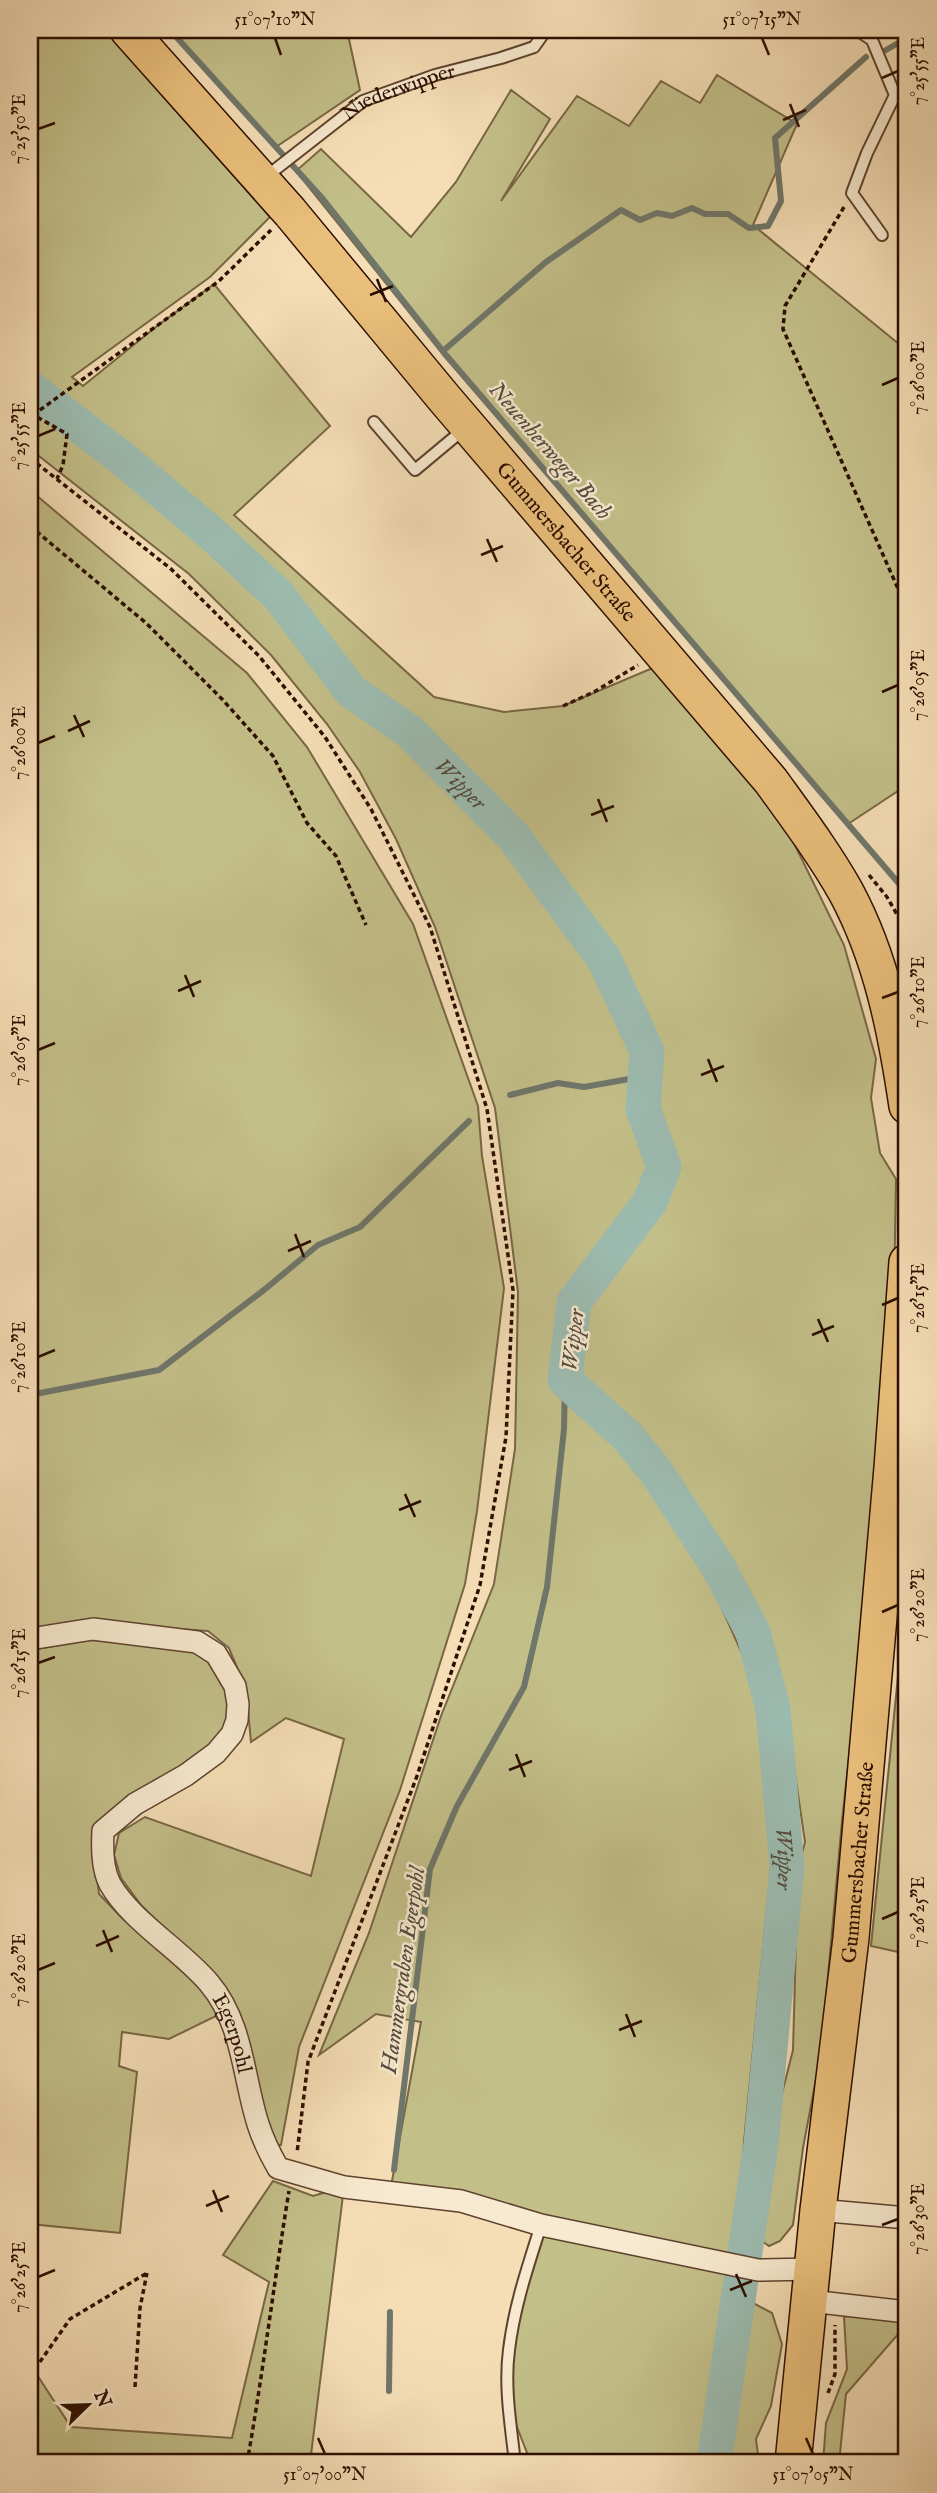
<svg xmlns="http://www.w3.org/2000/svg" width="937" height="2493" font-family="'IM FELL English',serif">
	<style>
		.green { fill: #c3bf89; stroke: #786644; stroke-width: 2 }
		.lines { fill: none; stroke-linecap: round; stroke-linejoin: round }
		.stream { stroke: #6f766a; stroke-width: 6 }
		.river { stroke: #9cbcb1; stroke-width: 35 }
		.service-casing { stroke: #5e422e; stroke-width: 14 }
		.minor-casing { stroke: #5e422e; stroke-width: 24 }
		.primary-casing { stroke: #2c0e00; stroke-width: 38 }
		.path { stroke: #2c0e00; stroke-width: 3.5; stroke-dasharray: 5 3.5; stroke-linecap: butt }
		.service { stroke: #f8ead0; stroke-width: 10 }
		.minor { stroke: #f8ead0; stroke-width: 21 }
		.primary { stroke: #eabf7b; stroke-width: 35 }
		.ticks { fill: none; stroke: #2c0e00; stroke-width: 2.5 }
		.labels { text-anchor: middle; stroke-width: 5; stroke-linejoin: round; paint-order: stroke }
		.street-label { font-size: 21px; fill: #2c0e00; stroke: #f8ead0 }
		.water-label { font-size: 23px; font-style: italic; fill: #534b3e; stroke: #f8ead0 }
		.neatline { fill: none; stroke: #2c0e00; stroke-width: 2.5 }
		.ticks-label { font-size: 18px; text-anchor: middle; fill: #2c0e00 }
	</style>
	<rect width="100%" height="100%" fill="#f5deb6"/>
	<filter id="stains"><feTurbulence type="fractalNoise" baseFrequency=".00286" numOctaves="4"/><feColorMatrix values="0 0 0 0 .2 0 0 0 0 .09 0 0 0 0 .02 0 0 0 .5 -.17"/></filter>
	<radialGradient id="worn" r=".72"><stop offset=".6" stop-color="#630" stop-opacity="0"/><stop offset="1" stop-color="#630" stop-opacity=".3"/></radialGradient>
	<!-- green -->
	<path class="green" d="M30,30H108L270,217L210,277L72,377L83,386L157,326L214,284L330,426L234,515L434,697L504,712L563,706L655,667L767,796L788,831L844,945L876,1059L871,1098L880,1153L896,1179L894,1294L881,1462L842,1821L821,2053L803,2148L793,2225L780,2241L769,2246L759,2239L768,2149L793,2050L798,1870L805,1842L785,1706L756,1619L718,1546L638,1433L601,1391L588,1416L626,1447L703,1566L744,1658L764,1725L771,1866L744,2142L737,2266L722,2326L713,2463H531L508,2404V2352L541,2225L390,2192L421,2022L376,2014L319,2055L369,1933L441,1716L494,1584L515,1449L518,1292L495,1108L435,927L396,839L360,772L327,724L271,655L189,574L30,449Z
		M169,30H347L360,90L276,147Z
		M717,75L797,124L753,225L905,349L907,347V785L848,824L445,357L296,171L321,149L411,237L456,182L511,90L550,119L501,201L577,96L629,126L661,81L700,103Z
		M30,490L247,673L307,747L413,924L478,1106L482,1156L504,1288L477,1511L465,1584L400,1790L299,2047L281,2145H272L216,1979L141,1905L121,1878L114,1855L119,1833L145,1817L311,1876L344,1739L286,1718L251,1742L248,1710L241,1677L229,1648L208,1631L93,1623L30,1635Z
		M907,1586V1954L871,1946Z
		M89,1640L193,1648L219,1668L230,1689L225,1728L217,1746L94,1853L99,1894L122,1918L207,1988L220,2014L169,2039L122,2032L119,2066L137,2072L120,2233L30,2224V1650Z
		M273,2181L313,2196L344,2187L310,2463H30V2364L71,2427L232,2438L269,2282L223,2255Z
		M753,2303L772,2313L782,2344L771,2406L756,2439L759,2463H727L743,2307Z
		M844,2316L907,2317V2324L846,2394L839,2463H823L826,2423L847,2369Z"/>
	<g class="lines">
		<!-- stream -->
		<path class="stream" d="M170,30L323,199L446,355L907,893
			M886,50L907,38
			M443,351L546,262L621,210L640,220L657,213L672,216L692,208L705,214H728L749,228L768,226L781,201L775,138L866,57
			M510,1095L558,1083L584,1087L646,1076
			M30,1395L159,1370L264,1290L318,1245L360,1227L469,1121
			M394,2170L430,1869L457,1806L524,1687L547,1587L564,1429L565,1380
			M389,2391L390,2312"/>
		<!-- river -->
		<path class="river" id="s1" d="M30,388L123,459L211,533L278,595L351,691L410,732L513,836L604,959L647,1051L643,1109L664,1167L650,1202L574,1302L565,1380L628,1437L657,1473L717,1565L753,1632L773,1709L787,1866L761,2144L714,2463"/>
		<defs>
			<g id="service">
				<path d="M857,30L872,40L895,95L867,153L852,193L882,235"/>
				<path id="s2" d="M267,176L363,101L435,75L501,58L534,47L546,30"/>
				<path d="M374,422L415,470L463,430"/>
				<path d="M515,2463C511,2426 504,2387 509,2350C514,2307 528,2266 541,2225"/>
			</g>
			<g id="minor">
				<path id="s3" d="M30,1639L93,1629L197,1642L216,1654L235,1686L238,1704L237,1720L232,1734L216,1753L186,1775L135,1804L103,1831C102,1848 102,1869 110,1884C131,1921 181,1950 209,1983C243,2023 243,2077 258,2124C263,2140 270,2154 278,2168L344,2187L461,2201L541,2225L758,2270L813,2269"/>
				<path d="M818,2210L907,2218"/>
				<path d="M810,2301L907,2312"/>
			</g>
			<g id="primary">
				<path id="s4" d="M128,30L290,212L444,398L771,781C797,817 824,853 846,892C882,959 896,1032 907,1106"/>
				<path id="s5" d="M793,2463L818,2210L851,1938L892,1468L907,1262"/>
			</g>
		</defs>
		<!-- service casing -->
		<use href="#service" class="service-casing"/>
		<!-- minor casing -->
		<use href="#minor" class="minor-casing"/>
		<!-- primary casing -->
		<use href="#primary" class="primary-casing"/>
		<!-- path -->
		<path class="path" d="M844,207L785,306L783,329L907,609
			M30,413L67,434L63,465L57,479
			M33,415L219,281L271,230
			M30,458L171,569L259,656L325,737L371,809L430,927L487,1109L513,1290L506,1437L480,1585L417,1776L308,2062L297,2153
			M30,526L146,623L222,699L273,756L307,823L336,856L366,925
			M563,706L594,692L638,665
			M869,875L887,897L907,932
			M30,2376L70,2319L147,2273
			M135,2387L140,2308L147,2273
			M828,2393L835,2374V2325
			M247,2463C263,2373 274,2282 289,2191"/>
		<!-- service -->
		<use href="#service" class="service"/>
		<!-- minor -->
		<use href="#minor" class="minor"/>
		<!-- primary -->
		<use href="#primary" class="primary"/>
	</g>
	<!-- ticks -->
	<path class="ticks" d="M275,38L281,55M762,38L769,55M882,78L898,71M790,104L799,127M783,120L806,110M38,129L55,123M377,279L386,302M370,295L393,286M882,385L898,378M38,436L55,429M487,539L497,562M481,555L503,546M882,692L898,685M74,715L84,737M68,731L90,721M38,743L55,736M598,799L607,822M591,815L614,806M185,975L194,997M178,991L201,981M882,998L898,992M38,1050L55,1043M708,1059L717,1082M701,1075L724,1066M295,1234L304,1257M288,1251L311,1241M882,1305L898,1298M818,1319L828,1342M812,1335L834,1326M38,1357L55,1350M405,1494L415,1517M399,1510L421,1501M882,1612L898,1605M38,1663L55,1657M516,1754L525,1777M509,1770L532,1761M882,1919L898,1912M103,1930L112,1952M96,1946L119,1936M38,1970L55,1963M626,2014L635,2037M619,2030L642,2021M213,2190L222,2212M206,2206L229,2196M882,2225L898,2219M736,2274L746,2297M38,2277L55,2270M730,2290L752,2281M318,2438L325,2454M806,2438L813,2454"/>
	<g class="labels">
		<!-- street labels -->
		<g class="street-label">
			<text dy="7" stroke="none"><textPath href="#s2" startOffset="158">Niederwipper</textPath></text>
			<text dy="7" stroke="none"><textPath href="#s4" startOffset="674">Gummersbacher Straße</textPath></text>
			<text dy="7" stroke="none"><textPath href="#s5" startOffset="604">Gummersbacher Straße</textPath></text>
			<text dy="7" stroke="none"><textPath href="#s3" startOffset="691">Egerpohl</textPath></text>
		</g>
		<!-- water labels -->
		<g class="water-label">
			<text transform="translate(551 450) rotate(49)" y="8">Neuenherweger Bach</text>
			<text dy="8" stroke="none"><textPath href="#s1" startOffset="588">Wipper</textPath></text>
			<text transform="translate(572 1340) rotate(-83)" y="8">Wipper</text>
			<text dy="8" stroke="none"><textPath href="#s1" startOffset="1825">Wipper</textPath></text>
			<text transform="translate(402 1970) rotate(-82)" y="8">Hammergraben Egerpohl</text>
		</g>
	</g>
	<!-- margin -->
	<rect width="937" height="2493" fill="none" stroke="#f5deb6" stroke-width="77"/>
	<!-- north arrow -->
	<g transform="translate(88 2405) rotate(67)" stroke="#f8ead0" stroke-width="5" paint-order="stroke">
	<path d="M0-5L12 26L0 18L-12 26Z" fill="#2c0e00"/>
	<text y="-10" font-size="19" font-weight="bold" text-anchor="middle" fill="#2c0e00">N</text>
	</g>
	<rect x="38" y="38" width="860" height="2416" class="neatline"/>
	<g class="ticks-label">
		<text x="275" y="25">51°07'10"N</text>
		<text x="762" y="25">51°07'15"N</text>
		<text transform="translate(918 71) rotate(-90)" y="6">7°25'55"E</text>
		<text transform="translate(19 129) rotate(-90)" y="6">7°25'50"E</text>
		<text transform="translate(918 378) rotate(-90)" y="6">7°26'00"E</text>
		<text transform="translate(19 436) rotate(-90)" y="6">7°25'55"E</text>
		<text transform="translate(918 685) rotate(-90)" y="6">7°26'05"E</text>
		<text transform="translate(19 743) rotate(-90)" y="6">7°26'00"E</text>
		<text transform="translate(918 992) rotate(-90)" y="6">7°26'10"E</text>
		<text transform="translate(19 1050) rotate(-90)" y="6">7°26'05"E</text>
		<text transform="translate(918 1298) rotate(-90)" y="6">7°26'15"E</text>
		<text transform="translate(19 1357) rotate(-90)" y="6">7°26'10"E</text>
		<text transform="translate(918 1605) rotate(-90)" y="6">7°26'20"E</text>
		<text transform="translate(19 1663) rotate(-90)" y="6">7°26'15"E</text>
		<text transform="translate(918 1912) rotate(-90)" y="6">7°26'25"E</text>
		<text transform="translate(19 1970) rotate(-90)" y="6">7°26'20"E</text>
		<text transform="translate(918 2219) rotate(-90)" y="6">7°26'30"E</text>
		<text transform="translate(19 2277) rotate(-90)" y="6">7°26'25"E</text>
		<text x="325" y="2480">51°07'00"N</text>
		<text x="813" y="2480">51°07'05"N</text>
	</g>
	<rect width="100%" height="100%" filter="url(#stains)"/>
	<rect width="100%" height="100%" fill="url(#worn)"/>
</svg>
